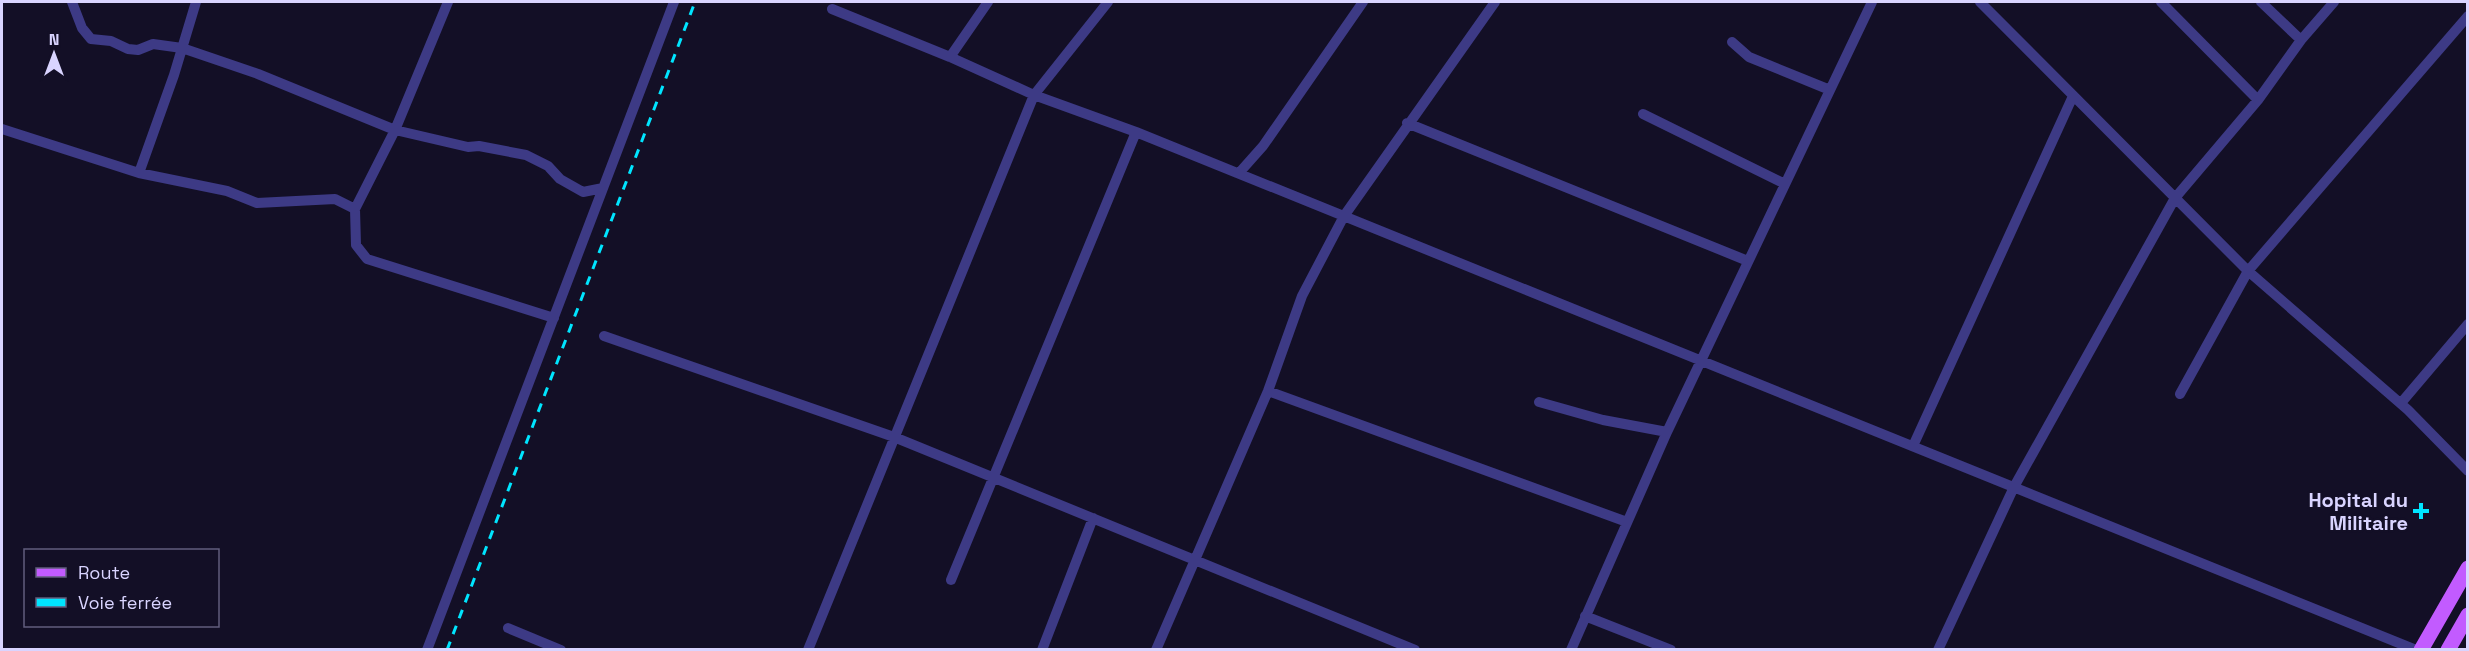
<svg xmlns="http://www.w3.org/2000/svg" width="2469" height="651" font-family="'Space Grotesk',sans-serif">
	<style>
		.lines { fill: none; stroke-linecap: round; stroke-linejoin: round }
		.street { stroke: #3d3a85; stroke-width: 10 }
		.primary { stroke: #c25bff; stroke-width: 15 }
		.rail { stroke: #00e5ff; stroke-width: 3; stroke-dasharray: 9 8; stroke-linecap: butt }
		.poi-dot { fill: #00e5ff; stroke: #130f26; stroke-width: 2 }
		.labels { text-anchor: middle; stroke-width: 4.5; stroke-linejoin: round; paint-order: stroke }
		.poi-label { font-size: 20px; font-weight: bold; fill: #d9d4ff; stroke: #130f26; text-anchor: end }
	</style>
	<rect width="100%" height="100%" fill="#130f26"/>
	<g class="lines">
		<!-- street -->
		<path class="street" d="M72,2L82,28L91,39L111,41L128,49L138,50L153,44L182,48L258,74L395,130L468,147L479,146L526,155L548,166L560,179L583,192L603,188
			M448,2L395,130L355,209L356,245L367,259L554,318
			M1980,2L2248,271L2408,410L2468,471
			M2161,2L2258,100
			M2261,2L2301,40
			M832,9L950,57L1034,95L1136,132L2416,650
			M1732,42L1749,57L1830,90
			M950,57L988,2
			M1643,114L1785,184
			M1407,123L1748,261
			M2,129L139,173L227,191L257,203L335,199L355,209
			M139,173L174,75L196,2
			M1239,173L1263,146L1363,2
			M604,336L894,437L1415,650
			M1268,391L1627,522
			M2180,394L2248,271L2468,16
			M1539,402L1603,420L1667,432
			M2401,403L2468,324
			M1913,446L2073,96
			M951,580L1136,132
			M1585,616L1671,650
			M508,628L561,650
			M427,650L674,2
			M808,650L1034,95L1108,2
			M1042,650L1093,518
			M1156,650L1268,391L1302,296L1344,216L1495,2
			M1571,650L1667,432L1872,2
			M1938,650L2014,487L2175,198L2258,100L2301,40L2334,2"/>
		<!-- primary -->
		<path class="primary" d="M2421,650L2468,568
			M2448,650L2468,615"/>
		<!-- rail -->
		<path class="rail" d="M447,650L695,2"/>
	</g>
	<!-- markers -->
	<path class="poi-dot" d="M2418 502h6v6h6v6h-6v6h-6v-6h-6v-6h6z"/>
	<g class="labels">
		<!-- poi labels -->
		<g class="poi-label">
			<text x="2408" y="507">Hopital du<tspan x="2408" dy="23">Militaire</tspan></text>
		</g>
	</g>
	<!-- border -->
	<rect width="2469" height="651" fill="none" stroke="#d9d4ff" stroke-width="6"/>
	<!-- legend -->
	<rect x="24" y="549" width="195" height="78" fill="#130f26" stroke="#625e7d" stroke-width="1.5"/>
	<rect x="36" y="568" width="30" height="9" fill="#c25bff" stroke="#625e7d" stroke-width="1.5"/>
	<text x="78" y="579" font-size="18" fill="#d9d4ff">Route</text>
	<rect x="36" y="598" width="30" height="9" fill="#00e5ff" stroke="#625e7d" stroke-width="1.5"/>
	<text x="78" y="609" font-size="18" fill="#d9d4ff">Voie ferrée</text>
	<!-- north arrow -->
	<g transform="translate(54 54)" stroke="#130f26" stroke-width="4.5" paint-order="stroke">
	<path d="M0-4.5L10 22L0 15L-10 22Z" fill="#d9d4ff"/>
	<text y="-9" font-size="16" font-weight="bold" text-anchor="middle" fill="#d9d4ff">N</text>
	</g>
</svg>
